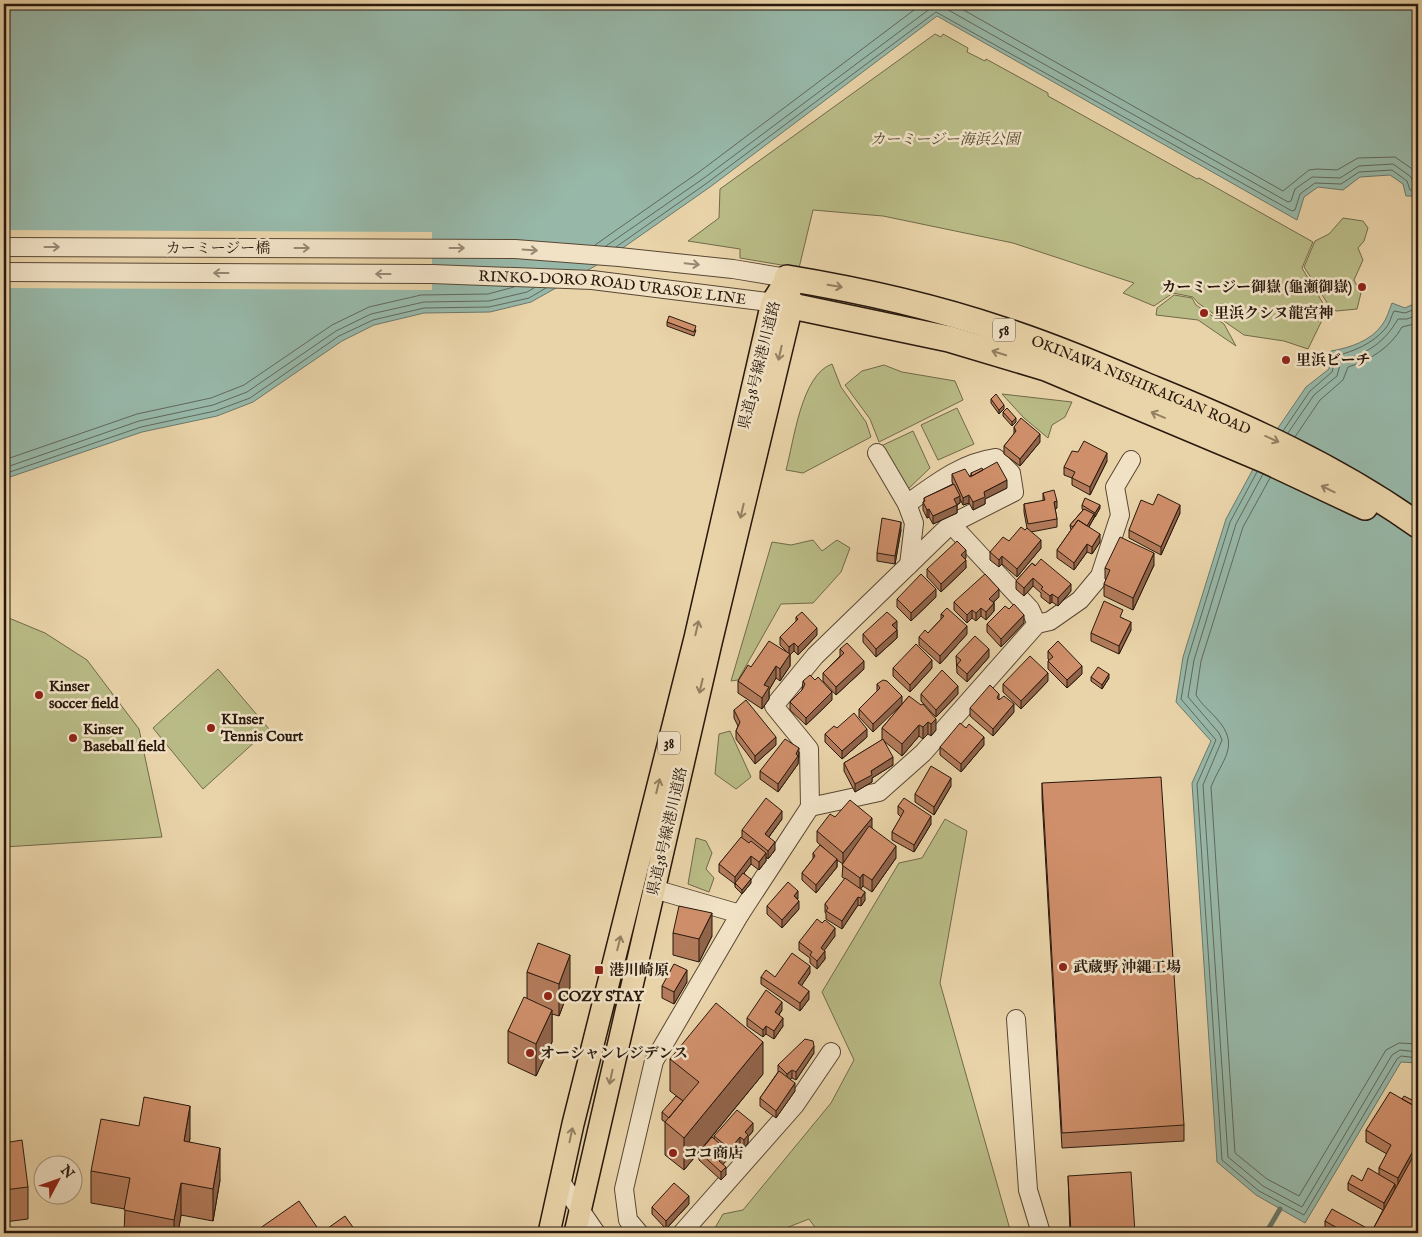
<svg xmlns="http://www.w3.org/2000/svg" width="1422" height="1237" font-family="'IM FELL English','Noto Serif JP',serif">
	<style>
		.green { fill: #b9bb86; stroke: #706a4a }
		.water { fill: #97b8a9; stroke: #6b786b }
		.pier { fill: #e9d3a8 }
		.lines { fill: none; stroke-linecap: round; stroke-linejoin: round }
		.shore { stroke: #60685b; stroke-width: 1 }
		.stream { stroke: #6b786b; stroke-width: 5 }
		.minor-casing { stroke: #584734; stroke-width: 20 }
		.major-casing { stroke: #28180d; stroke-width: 24 }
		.highway-casing { stroke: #28180d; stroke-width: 28 }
		.minor { stroke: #f1e2c6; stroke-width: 18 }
		.major { stroke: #e9d3a8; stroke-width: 21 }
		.highway { stroke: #e9d3a8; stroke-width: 25 }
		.wall { fill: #b27b5b; stroke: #28180d }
		.shaded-wall { fill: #91644a; stroke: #28180d }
		.building { fill: #cf8f6a; stroke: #28180d }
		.oneway { stroke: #978773 }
		.oneway2 { stroke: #927f62 }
		.poi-dot { fill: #8f2418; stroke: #f1e2c6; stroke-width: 2 }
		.labels { text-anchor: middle; stroke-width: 5; stroke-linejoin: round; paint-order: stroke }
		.shield { fill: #f1e2c6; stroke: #645544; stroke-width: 1 }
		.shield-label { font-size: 14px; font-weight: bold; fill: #28180d }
		.park-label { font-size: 15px; font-style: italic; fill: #544931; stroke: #f1e2c6 }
		.street-label { font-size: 15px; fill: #28180d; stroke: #f1e2c6 }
		.poi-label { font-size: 15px; font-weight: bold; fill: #28180d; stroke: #f1e2c6; text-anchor: start }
	</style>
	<rect width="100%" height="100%" fill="#e9d3a8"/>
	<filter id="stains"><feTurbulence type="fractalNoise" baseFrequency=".004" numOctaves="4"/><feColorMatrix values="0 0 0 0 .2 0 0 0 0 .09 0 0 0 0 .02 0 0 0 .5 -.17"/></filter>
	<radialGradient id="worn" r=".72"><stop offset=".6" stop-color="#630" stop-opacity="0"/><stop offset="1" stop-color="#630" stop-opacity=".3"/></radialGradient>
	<!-- green -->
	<path class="green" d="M935,34L941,37L943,34L968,48L967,52L985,61L986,59L1048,93V96L1197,179L1199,178L1313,242L1302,268L1327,310L1308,349L1284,341L1244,335L1198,303L1193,297L1173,293L1154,306L1123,293L1134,283L1013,243L883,216L813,210L799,268L740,258V249L688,241L719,218L720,189Z
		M1343,218L1363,221L1368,228L1364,241L1358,248L1363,260L1354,280L1361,293L1357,309L1336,311L1328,304L1304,267L1315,241L1329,234Z
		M1174,295L1192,298L1196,305L1224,324L1236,346L1198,320L1156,315L1157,308Z
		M832,364L841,387L866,422L871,437L803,473L786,470C794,441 801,375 832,364Z
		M884,365L902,372L955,381L963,400L879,442L870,419L845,385L862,371Z
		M1002,394L1072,402L1065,417L1052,425L1048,438L1024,418Z
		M957,408L974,444L938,460L921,425Z
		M913,431L930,468L906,491L881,446Z
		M813,540L822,551L837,540L850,548L841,572L813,603L781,604L738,680L731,681L772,542L791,545Z
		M4,616L45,633L87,660L139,729L162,837L4,847Z
		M218,669L269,729L203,789L153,728Z
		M730,731L751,777L736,789L715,774L719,734Z
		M945,819L967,831L940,983L1011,1233H819L809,1219L773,1233H712L723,1214L743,1210L831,1103L854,1060L822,992L899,863L922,858Z
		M696,838L706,841L712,853L706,869L714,878L709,892L688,884Z"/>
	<!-- water -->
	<path class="water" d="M4,4H1418V196H1406L1403,184L1390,175L1360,177L1343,190L1318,187L1304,197L1297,220L937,16L710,187L604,261L531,302L490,312L424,313L374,325L342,341L253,402L217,416L142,432L4,479Z
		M1418,302V1063L1401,1062L1305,1223L1256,1195L1217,1162L1192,783L1211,741L1176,702L1183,657L1226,519L1265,447L1306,387L1329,369L1331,351C1349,348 1371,341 1382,325C1387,319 1389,310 1392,303L1405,308Z"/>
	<!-- pier -->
	<path class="pier" d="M4,230L432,232V290L4,288Z"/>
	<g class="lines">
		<!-- shore -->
		<path class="shore" d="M953,4L1283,191L1309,170L1317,169L1337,170L1358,158L1395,157L1418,173
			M595,245L699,172L922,4
			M606,246L704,178L935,5L943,7L1288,202L1291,201L1295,189L1312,177L1340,178L1359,166L1393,164L1410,176L1415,184L1418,185
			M616,247L707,183L936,12L1292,211L1295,210L1300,194L1315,183L1341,184L1359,172L1392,170L1407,181L1410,190L1418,191
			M1283,431L1310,391L1332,372L1336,356C1354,351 1372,344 1385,329C1390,324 1391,316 1394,311L1405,313L1418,308
			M1288,433L1314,395L1337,376L1341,361C1368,353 1384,343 1398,319H1407L1418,315
			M1295,437L1320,400L1343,380L1348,367C1369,361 1391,347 1402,327L1418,323
			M4,460L137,414L211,398L244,385L332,325L369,307L421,295L488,294L514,287
			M4,468L139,421L213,405L247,392L336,331L371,314L424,302L489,301L527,292L534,288
			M1257,472L1230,522L1188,658L1181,699L1216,740L1197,784L1222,1160L1259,1191L1304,1215L1397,1059L1401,1056L1418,1058
			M4,474L141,427L215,411L250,398L339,336L373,320L424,308L489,307L529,298L546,288
			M1263,474L1236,524L1194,660L1188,697L1219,733L1222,740L1203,785L1228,1157L1263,1186L1302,1207L1392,1055L1400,1050L1418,1052
			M1270,478L1243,527L1201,661L1196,695C1201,704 1210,711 1217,719C1241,746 1222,759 1211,787L1235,1153L1267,1179L1299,1196L1386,1050L1399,1043L1418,1044"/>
		<!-- stream -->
		<path class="stream" d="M1266,1233L1280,1209"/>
		<defs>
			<g id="minor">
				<path d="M4,247L515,249L619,257L733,269L787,278"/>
				<path id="s1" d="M4,272L432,274L592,280L784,304"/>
				<path d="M877,453L907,504L914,523L909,565"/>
				<path d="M907,504C935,484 961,463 996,458L1011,473L1014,492L951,524L815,656L774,706L809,749L810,807L879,792L923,753L1037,624L1050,621L1080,600L1100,576L1120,515L1115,487L1131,460"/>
				<path d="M951,524L1030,609L1037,624"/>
				<path d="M654,889L740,914"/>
				<path d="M1016,1019L1028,1190L1041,1233"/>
				<path d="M561,1182L596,1233"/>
				<path d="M639,1233L628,1220L624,1189L654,1061L740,914L810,807"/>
				<path d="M682,1233L795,1105L831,1052"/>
			</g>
			<path id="major" d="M549,1233L573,1124L695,638L772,302L787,278
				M575,1233L711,643L792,306L789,291"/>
			<g id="highway">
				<path id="s2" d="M787,278C860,290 932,306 1003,330C1055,347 1104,368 1154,389C1247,427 1336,467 1418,525"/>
				<path d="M792,306L949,339L1046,368L1265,460L1365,507"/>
			</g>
		</defs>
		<!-- minor casing -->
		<use href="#minor" class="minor-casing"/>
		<!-- major casing -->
		<use href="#major" class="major-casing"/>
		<!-- highway casing -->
		<use href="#highway" class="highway-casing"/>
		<!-- minor -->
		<use href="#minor" class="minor"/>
		<!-- major -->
		<use href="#major" class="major"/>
		<!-- highway -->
		<use href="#highway" class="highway"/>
	</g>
	<!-- wall -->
	<path class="wall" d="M667,322L696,330L694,336L667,326Z
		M991,399L1004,409L999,414L991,403Z
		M1003,412L1016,422L1012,426L1003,416Z
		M1014,427L1040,442L1020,466L1004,454V446L1014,434Z
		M1107,461L1090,495L1072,485V478L1064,475V467Z
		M983,470L1007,488L985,499V504L973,510L969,503L963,505L960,499V503L957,505V513L933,524L929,517L927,518L923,510V502L924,501V498L953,484L952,482V474L970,477L971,476V473Z
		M1043,493L1057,508L1055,509L1057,519V527L1031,532L1041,548L1017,577L1002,564L999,567L990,560V552L1009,541L1025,530L1027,528L1024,512V504L1043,501Z
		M1082,505L1100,508L1095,517H1094V518L1089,527L1100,542L1092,554L1087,552L1074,570L1057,558V550L1071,530L1070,525L1083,510L1082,509Z
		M1153,505L1180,513L1161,555L1129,538V530Z
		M901,530L895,564L877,561V553Z
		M966,558L965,559L966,568L941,592L927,577V569Z
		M1032,563L1071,591L1058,606L1052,602L1050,604L1041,597V593L1033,586L1024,596L1016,589V581Z
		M1154,565L1133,610L1104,596V584L1106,580L1105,579V568Z
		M936,597L911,621L897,607V599Z
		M999,597L994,602V611L986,620L981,616L976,621L972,618L967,623L954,610V602Z
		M941,614L967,634L940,664L919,645V637L928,633L941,619Z
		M796,617L817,635L798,655L794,651L790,655V666L780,681L776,678L769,690V699L762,709L738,693V681L751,667L788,653L780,645V637L796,621Z
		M1123,618L1131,630L1119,654L1091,641V633Z
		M1024,623L1001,647L987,632V624Z
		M897,629V638L876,657L863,642V634Z
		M840,649L864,669L836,695L823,681V673L840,656Z
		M1048,651L1082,674L1067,688L1048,669V661L1049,660L1048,659Z
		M956,656L989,657L967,682L957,673Z
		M893,668H932L910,692L893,676Z
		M1091,677L1109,678L1102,689L1091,681Z
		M815,680L832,700L806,725L790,710V702L802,690L803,681Z
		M1048,681L1021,709L1003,692V684Z
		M877,684L902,696L873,732L859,717V709L877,691Z
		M921,694H958L936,717L921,701Z
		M999,694V700L1014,712L993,736L970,716V708Z
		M909,696L936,730L931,736L928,734L923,739L919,736L902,756L884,741L893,765L872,778V782L855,792L844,771V763L882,740V728Z
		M734,710L776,745L755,764L736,739V731L738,726L734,718Z
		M837,728L867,737L842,759L825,742V734Z
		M984,745L961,772L940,755V747Z
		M799,756L798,758V764L778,792L760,779V771Z
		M1042,783L1184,1125V1141L1062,1148L1042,798Z
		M951,786L934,815L915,802V794Z
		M898,806L931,824L914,852L892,840V832L901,817L898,814Z
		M835,817L872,828L896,858L872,892L863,886L860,889L865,900L861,906L858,905L842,929L826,919V914L825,912V904L845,879L842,877L843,864L837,860V867L816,893L802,880V873L813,859V853L825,849L817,842V831Z
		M782,819L769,837L775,850L768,859L766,857V861L759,870L751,864L744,873L751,883L742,894L735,887V884L719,872V864L742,837V830Z
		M767,906L799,909L782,928L767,914Z
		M673,933L712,936L699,962L673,955Z
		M835,936L824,950L825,959L817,969L810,963V958L799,950V942Z
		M527,972L570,987L559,1016L552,1014V1042L536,1076L508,1063V1031L527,998Z
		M810,973L801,986L809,999L800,1011L761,984V977H775Z
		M687,982L674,1004L662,998V986Z
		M782,1010L779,1015L783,1026L774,1039L766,1034L763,1037L747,1026V1018Z
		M814,1053L796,1080L792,1078L790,1079L795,1091L776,1118L760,1106V1098L778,1072V1065Z
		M670,1059L763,1074L701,1150L714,1139V1136L753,1131L748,1137V1143L744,1148L740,1145L730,1157L728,1156V1159L723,1164L726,1175L721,1180L699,1160V1152L684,1170L665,1155V1122L662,1120V1112L683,1101L670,1091Z
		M1418,1090V1153L1417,1156L1418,1233H1332L1325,1229V1221L1372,1231L1383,1210L1348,1190V1183L1362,1181L1379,1175V1168L1387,1154L1366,1142V1130L1402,1099L1412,1100Z
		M190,1138L189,1142L220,1180L213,1221L181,1215L178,1233H124L125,1209L91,1203V1171Z
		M4,1143L28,1187V1219L4,1222Z
		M1068,1176L1135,1233H1070Z
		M689,1204L666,1229L652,1214V1207Z"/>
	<!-- shaded-wall -->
	<path class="shaded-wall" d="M1004,405V409L999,414V410Z
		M1016,418V422L1012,426V422Z
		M1040,434V442L1020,466V459Z
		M1107,453V461L1090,495V487Z
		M1007,480V488L985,499V504L973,510V502L984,492Z
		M969,495V503L963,505V498Z
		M960,496V503L954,506V499Z
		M1057,501V508L1054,509V502Z
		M957,505V513L933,524V516Z
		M1100,505V508L1095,517V513Z
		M1180,505V513L1161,555V547Z
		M929,509V517L927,518V510Z
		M1094,514V518L1085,533V529Z
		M901,522V530L895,564V556Z
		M1100,534V542L1092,554V547Z
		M1041,540V548L1017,577V569Z
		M1087,544V552L1074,570V563Z
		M966,550V558L961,563V555Z
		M1154,553V565L1133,610V598Z
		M1002,556V564L999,567V560Z
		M966,560V568L941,592V584Z
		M1033,578V586L1024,596V588Z
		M1071,584V591L1058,606V598Z
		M936,589V597L911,621V613Z
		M999,589V597L989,606V599Z
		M1052,594V602L1050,604V596Z
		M994,603V611L986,620V612Z
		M981,608V616L976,621V613Z
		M972,610V618L967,623V615Z
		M1024,615V623L1001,647V639Z
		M897,621V629L892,633V625Z
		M1131,622V630L1119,654V646Z
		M967,626V634L940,664V656Z
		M817,628V635L798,655V647Z
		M897,630V638L876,657V649Z
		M794,643V651L790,655V666L780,681V669L789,655V647Z
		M989,649V657L967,682V674Z
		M932,660V668L910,692V685Z
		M864,661V669L836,695V687Z
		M776,666V678L769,690V699L762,709V698L764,685Z
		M1082,666V674L1067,688V680Z
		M1048,673V681L1021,709V701Z
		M1109,674V678L1102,689V685Z
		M958,686V694L936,717V710Z
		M832,692V700L806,725V718Z
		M902,696V704L873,732V724Z
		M1014,704V712L993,736V729Z
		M936,719V730L931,736V724Z
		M928,722V734L923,739V727Z
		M919,725V736L902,756V744Z
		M867,729V737L842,759V751Z
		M776,737V745L755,764V756Z
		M984,737V745L961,772V764Z
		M799,748L798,764L778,792V784Z
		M893,757V765L872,778V782L855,792V784L871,771Z
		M951,778V786L934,815V807Z
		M782,811V819L765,842V834Z
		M931,816V824L914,852V845Z
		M872,818V830L843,865V853Z
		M775,842V850L768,859V851Z
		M896,846V858L872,892V880Z
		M766,853V861L759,870V862Z
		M751,856V864L735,885V877Z
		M837,859V867L816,893V885Z
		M863,874V886L860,890V878Z
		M751,879V883L742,894V890Z
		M798,891V899L794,896Z
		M865,892V900L861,906V898Z
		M858,897V905L842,929V921Z
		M799,901V909L782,928V920Z
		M712,913V936L699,962V939Z
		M835,928V936L821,955V948Z
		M825,951V959L817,969V961Z
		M570,955V987L559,1016V984Z
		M810,966V973L798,991V983Z
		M687,970V982L674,1004V992Z
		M809,991V999L800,1011V1003Z
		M782,1002V1010L775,1020V1012Z
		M552,1010V1042L536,1076V1044Z
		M783,1018V1026L774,1039V1031Z
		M766,1026V1034L763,1037V1030Z
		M763,1042V1074L684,1170V1138Z
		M814,1046V1053L796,1080V1072Z
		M792,1070V1078L787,1082V1074Z
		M795,1083V1091L776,1118V1111Z
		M190,1106V1138L184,1174V1141Z
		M753,1123V1131L748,1137V1143L744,1148V1140L745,1132Z
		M740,1137V1145L730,1157V1149Z
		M1418,1142V1153L1398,1190V1178Z
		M220,1148V1180L213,1221V1189Z
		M728,1151V1159L719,1169V1161Z
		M726,1167V1175L721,1180V1172Z
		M181,1183V1215L178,1233H174V1220Z
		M1395,1184V1192L1384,1211V1203Z
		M689,1196V1204L666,1229V1221Z"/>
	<!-- building -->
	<path class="building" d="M669,316L696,326L694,332L667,322Z
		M996,394L1004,405L999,410L991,399Z
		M1007,408L1016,418L1012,422L1003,412Z
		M1021,418L1040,434L1020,459L1004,446L1016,431L1014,427Z
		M1084,441L1107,453L1090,487L1072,478L1075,472L1064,467L1072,451L1078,452Z
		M997,462L1007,480L984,492L985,497L973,502L969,495L963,498L952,474L965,469L970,477Z
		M982,468L983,470L972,476L971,473Z
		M954,484L960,496L954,499L957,505L933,516L929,509L927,510L923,502L925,501L924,498Z
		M1054,490L1057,501L1054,502L1057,519L1028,524L1024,504L1045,500L1043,493Z
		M1158,494L1180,505L1161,547L1129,530L1141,500L1153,505Z
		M1085,498L1100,505L1095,513L1082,505Z
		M1084,509L1094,514L1087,526L1078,520L1073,527L1070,525Z
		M882,518L901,522L895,556L877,553Z
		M1078,520L1100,534L1092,547L1087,544L1074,563L1057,550Z
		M1021,527L1025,530L1027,528L1041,540L1017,569L1002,556L999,560L990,552L1003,537L1009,541Z
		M1120,537L1154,553L1133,598L1104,584L1110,570L1105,568Z
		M957,541L966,550L961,555L966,560L941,584L927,569Z
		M1041,559L1071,584L1058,598L1052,594L1050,596L1041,589L1043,587L1033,578L1024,588L1016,581L1032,563L1035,566Z
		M921,574L936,589L911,613L897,599Z
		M985,574L999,589L989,599L994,603L986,612L981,608L976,613L972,610L967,615L954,602Z
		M1104,601L1123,610L1120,617L1131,622L1119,646L1091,633Z
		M1014,604L1024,615L1001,639L987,624L1005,606L1009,609Z
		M947,608L967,626L940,656L919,637L925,630L928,633L944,616L941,614Z
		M802,612L817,628L798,647L794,643L789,647L780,637L798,619L796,617Z
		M887,612L897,621L892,625L897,630L876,649L863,634Z
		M975,636L989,649L967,674L957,665L961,660L956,656Z
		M769,641L790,654L780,669L776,666L764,685L769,687L762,698L738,681L748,665L751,667Z
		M1058,641L1082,666L1067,680L1048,661L1053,657L1048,651Z
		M847,643L864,661L836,687L823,673L844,653L840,649Z
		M916,644L932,660L910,685L893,668Z
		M1030,656L1048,673L1021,701L1003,684Z
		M1098,667L1109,674L1102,685L1091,677Z
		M942,670L958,686L936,710L921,694Z
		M810,675L815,680L818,677L832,692L806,718L790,702L802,690L805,684L803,681Z
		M883,680L887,681L902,696L873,724L859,709L880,688L877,684Z
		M990,685L999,694L997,698L999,700L1004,696L1014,704L993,729L970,708Z
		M909,696L921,705L923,704L936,719L931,724L928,722L923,727L919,725L902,744L882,728Z
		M746,700L776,737L755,756L736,731L740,722L734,710Z
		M854,713L867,729L842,751L825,734L834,726L837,728Z
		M960,723L966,728L969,724L984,737L961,764L940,747Z
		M785,739L799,748L796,754L798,756L778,784L760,771Z
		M883,739L893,757L871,771L872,775L855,784L844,763Z
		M931,766L951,778L934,807L915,794Z
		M1161,777L1184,1125L1062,1133L1042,783Z
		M766,798L782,811L765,834L775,842L768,851L742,830Z
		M904,798L931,816L914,845L892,832L904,811L898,806Z
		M850,800L872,818L843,853L817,831L830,814L835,817Z
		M869,826L896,846L872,880L863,874L860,878L842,865Z
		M741,837L749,843L751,841L766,853L759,862L751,856L735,877L719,864Z
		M820,845L837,859L816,885L802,873L815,856L813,853Z
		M743,873L751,879L742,890L735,883Z
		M845,878L865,892L861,898L858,897L842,921L826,911L828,908L825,904Z
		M788,882L798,891L794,896L799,901L782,920L767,906Z
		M679,906L712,913L699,939L673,933Z
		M817,919L822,923L825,920L835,928L821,948L825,951L817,961L810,955L812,952L799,942Z
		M538,943L570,955L559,984L527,972Z
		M792,953L810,966L798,983L809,991L800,1003L761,977L766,970L775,977Z
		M674,964L687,970L674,992L662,986Z
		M766,990L782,1002L775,1012L783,1018L774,1031L766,1026L763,1030L747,1018Z
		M524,997L552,1010L536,1044L508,1031Z
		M716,1003L763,1042L684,1138L665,1122L699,1082L670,1059Z
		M805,1039L813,1041L814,1046L796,1072L792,1070L787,1074L778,1065Z
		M779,1071L795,1083L776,1111L760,1098Z
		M1418,1090V1108L1402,1099L1404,1096L1412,1100Z
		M1390,1092L1418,1108V1142L1398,1178L1379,1168L1391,1145L1366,1130Z
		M676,1096L683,1101L669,1118L662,1112Z
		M144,1097L190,1106L184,1141L220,1148L213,1189L181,1183L174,1220L124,1210L130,1178L91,1171L101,1119L139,1126Z
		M737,1110L753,1123L745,1132L748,1135L744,1140L740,1137L730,1149L714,1136Z
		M712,1137L728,1151L719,1161L726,1167L721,1172L699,1152Z
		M22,1140L28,1187L4,1190V1143Z
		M1414,1155L1418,1157V1233H1376L1372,1231Z
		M1368,1168L1395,1184L1384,1203L1348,1183L1352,1175L1362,1181Z
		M1131,1172L1135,1233H1071L1068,1176Z
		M674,1183L689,1196L666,1221L652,1207Z
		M299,1201L321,1233H257L256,1231Z
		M1332,1209L1372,1231L1371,1233H1346L1325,1221Z
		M345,1216L357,1233H321Z"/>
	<!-- one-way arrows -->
	<defs><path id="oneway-shaft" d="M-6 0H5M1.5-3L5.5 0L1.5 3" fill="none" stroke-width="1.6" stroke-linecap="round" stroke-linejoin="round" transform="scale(1.25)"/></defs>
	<g class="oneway">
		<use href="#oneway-shaft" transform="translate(52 247)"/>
		<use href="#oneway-shaft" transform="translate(302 248)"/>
		<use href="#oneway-shaft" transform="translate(457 248)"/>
		<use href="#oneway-shaft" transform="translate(530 250) rotate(4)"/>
		<use href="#oneway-shaft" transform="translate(692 264) rotate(6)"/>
		<use href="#oneway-shaft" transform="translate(221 273) rotate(-180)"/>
		<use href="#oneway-shaft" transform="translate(383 274) rotate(-180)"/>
	</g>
	<g class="oneway2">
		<use href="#oneway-shaft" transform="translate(835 286) rotate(9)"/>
		<use href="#oneway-shaft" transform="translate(780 353) rotate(103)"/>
		<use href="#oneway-shaft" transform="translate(999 353) rotate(-163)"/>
		<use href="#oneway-shaft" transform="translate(1158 415) rotate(-157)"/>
		<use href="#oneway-shaft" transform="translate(1272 439) rotate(24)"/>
		<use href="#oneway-shaft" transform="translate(1328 489) rotate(-154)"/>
		<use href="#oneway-shaft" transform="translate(742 511) rotate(103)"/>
		<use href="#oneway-shaft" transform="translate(697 628) rotate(-77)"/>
		<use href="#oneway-shaft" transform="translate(701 686) rotate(103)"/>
		<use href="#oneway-shaft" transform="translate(658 786) rotate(-76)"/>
		<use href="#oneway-shaft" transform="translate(619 943) rotate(-76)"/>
		<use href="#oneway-shaft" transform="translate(611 1077) rotate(102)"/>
		<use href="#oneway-shaft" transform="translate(571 1135) rotate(-78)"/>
	</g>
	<!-- markers -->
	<g class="poi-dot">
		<circle cx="1362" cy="287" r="5"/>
		<circle cx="1204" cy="313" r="5"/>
		<circle cx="1286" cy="360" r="5"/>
		<circle cx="39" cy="695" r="5"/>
		<circle cx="211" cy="728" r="5"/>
		<circle cx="73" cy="738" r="5"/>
		<circle cx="1063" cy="967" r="5"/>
		<rect x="594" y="965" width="10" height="10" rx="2.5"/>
		<circle cx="548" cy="996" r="5"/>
		<circle cx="530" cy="1053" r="5"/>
		<circle cx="673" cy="1153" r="5"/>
	</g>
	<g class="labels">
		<!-- shield labels -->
		<g class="shield">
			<rect x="993" y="318.5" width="22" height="23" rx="4"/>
			<rect x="658" y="731.5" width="22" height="23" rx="4"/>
		</g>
		<g class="shield-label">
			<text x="1004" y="335">58</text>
			<text x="669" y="748">38</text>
		</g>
		<!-- park labels -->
		<g class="park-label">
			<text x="945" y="144">カーミージー海浜公園</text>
		</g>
		<!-- street labels -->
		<g class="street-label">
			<text x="218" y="253">カーミージー橋</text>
			<text dy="5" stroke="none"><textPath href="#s1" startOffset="609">RINKO-DORO ROAD URASOE LINE</textPath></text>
			<text transform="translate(759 365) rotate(-76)" y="5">県道38号線港川道路</text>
			<text dy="5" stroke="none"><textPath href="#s2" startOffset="371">OKINAWA NISHIKAIGAN ROAD</textPath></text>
			<text transform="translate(667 831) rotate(-77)" y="5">県道38号線港川道路</text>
		</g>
		<!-- poi labels -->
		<g class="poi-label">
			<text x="1352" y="292" text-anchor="end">カーミージー御嶽 (龜瀬御嶽)</text>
			<text x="1214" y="318">里浜クシヌ龍宮神</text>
			<text x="1296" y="365">里浜ビーチ</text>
			<text x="49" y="691">Kinser<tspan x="49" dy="17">soccer field</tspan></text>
			<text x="221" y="724">KInser<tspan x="221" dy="17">Tennis Court</tspan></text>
			<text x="83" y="734">Kinser<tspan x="83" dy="17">Baseball field</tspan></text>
			<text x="1073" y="972">武蔵野 沖縄工場</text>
			<text x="609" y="975">港川崎原</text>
			<text x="558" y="1001">COZY STAY</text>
			<text x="540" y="1058">オーシャンレジデンス</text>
			<text x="683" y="1158">ココ商店</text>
		</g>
	</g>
	<!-- margin -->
	<rect width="1422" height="1237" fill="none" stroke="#e9d3a8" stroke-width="20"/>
	<rect x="5" y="5" width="1412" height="1227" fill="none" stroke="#28180d" stroke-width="2.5"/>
	<rect x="10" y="10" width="1402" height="1217" fill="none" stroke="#28180d"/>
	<!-- north arrow -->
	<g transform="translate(58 1180) rotate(49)"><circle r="24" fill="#f1e2c6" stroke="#a1917c"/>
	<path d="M0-4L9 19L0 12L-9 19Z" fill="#8f2418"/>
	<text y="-8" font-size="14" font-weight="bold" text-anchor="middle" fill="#28180d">N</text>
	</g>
	<rect width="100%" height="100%" filter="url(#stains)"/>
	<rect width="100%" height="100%" fill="url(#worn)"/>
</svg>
